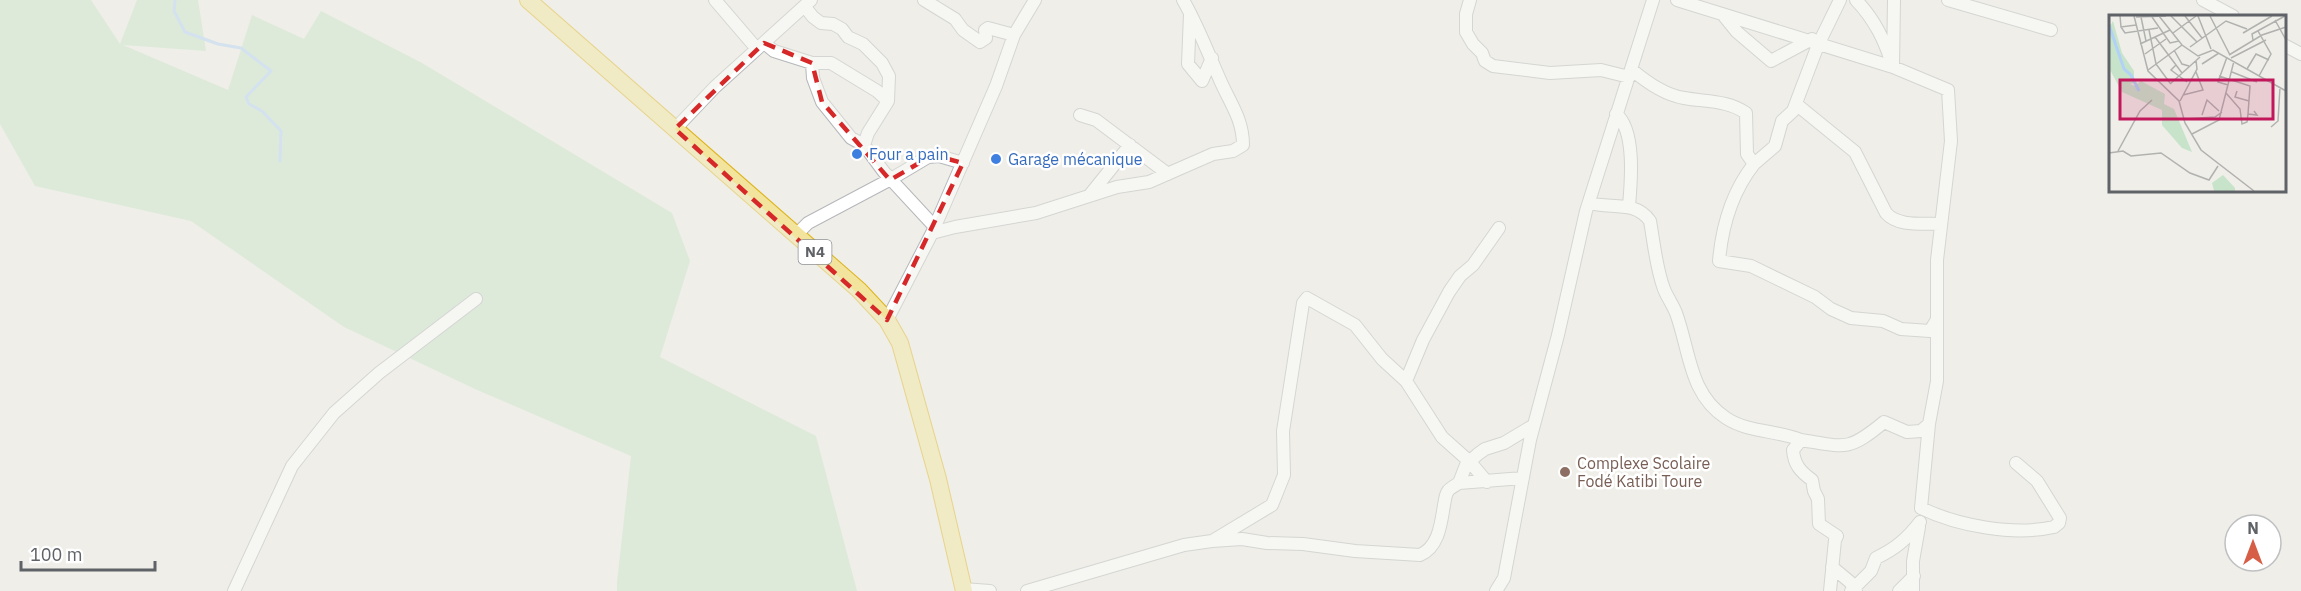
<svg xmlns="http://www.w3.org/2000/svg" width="2301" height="591" font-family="'IBM Plex Sans',sans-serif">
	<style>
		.green { fill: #c7e4ca }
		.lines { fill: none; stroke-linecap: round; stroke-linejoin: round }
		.stream { stroke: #b1d2f6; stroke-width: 3 }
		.minor-casing { stroke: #b5b7bb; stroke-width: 14 }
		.highway-casing { stroke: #deb21a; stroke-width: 18 }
		.minor { stroke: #fff; stroke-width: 12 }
		.highway { stroke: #f2e49c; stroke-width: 16 }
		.marked { fill: none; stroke: #d62828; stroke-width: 4.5; stroke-dasharray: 12 8; stroke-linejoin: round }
		.shop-dot { fill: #3f7fe0; stroke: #fff; stroke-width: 2 }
		.education-dot { fill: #8d6e63; stroke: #fff; stroke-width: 2 }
		.labels { text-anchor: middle; stroke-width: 5; stroke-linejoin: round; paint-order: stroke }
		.shield { fill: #fff; stroke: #8f9194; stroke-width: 1.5 }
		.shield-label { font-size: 15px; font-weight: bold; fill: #5f6266 }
		.shop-label { font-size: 16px; fill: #366cbe; stroke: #fff; text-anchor: start }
		.education-label { font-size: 16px; fill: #785e54; stroke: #fff; text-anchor: start }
		.inset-river { fill: none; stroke: #b1d2f6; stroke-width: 3 }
		.inset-road { fill: none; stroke: #b1b2b0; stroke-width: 1.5 }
		.view { fill: #c2185b; fill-opacity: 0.15; stroke: #c2185b; stroke-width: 3 }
		.inset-edge { fill: none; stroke: #5f6266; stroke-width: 3 }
	</style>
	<rect width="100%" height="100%" fill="#efeee8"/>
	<!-- green -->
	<path class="green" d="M0,0H91L120,44L137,0H198L206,51L123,45L228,90L252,15L304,39L321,11L422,63L672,213L690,261L660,357L816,436L857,591H617V582L631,456L475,389L344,327L191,221L35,186L0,124Z"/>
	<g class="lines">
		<!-- stream -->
		<path class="stream" d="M175,0L174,11L185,32L218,44L241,48L271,71L246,97L249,104L262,111L281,131L280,161"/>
		<defs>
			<path id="minor" d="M715,0L757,49
				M924,0L955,19L963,30L980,42L986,38L985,30L988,28L1014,35
				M1470,0L1466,14V32L1473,44L1482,53L1485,61L1493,66L1550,73L1601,70L1629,77
				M1677,0L1893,67L1948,90L1951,141L1937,260V381L1929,424L1921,508C1958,526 2014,536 2054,527L2059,523L2060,518L2037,481L2016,463
				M1856,0C1875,20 1885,41 1893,67L1894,0
				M1948,0L2051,30
				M2203,0L2233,16
				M805,7L813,17L821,23L833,24L842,29L848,37L863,44L882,63L889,76L888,101L868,133L864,145
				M1190,14L1188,64L1202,81L1212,58
				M1724,16L1737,32L1771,61L1812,39
				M764,43L774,51L812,63H831L877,91L888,101
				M2284,45L2301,54
				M812,63L813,78L822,102L851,138L864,145L884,172L935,227
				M1631,69C1645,81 1665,95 1684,98C1706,102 1727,100 1746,113L1747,154L1754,164L1775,146L1782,121L1793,111L1818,45L1840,0
				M1796,104L1855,152L1886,213C1898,227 1923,223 1941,224
				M1616,114C1636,130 1631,183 1629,206
				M1080,115L1096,120L1168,174
				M675,129L715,87L811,0
				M1754,164C1732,192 1722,226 1719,261L1751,266L1815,297L1831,309L1851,318L1883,321L1901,329L1930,331L1936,321
				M1089,196L1130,145
				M1589,203C1611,209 1635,200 1650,221C1654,243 1656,268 1664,289C1667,297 1673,305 1676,313C1690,351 1689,394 1726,418C1749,433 1777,430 1801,440L1793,450C1794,465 1801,472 1812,480L1814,491L1818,499L1819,524L1837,536L1835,540L1830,591
				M932,233L955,227L1036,213L1117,187L1149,182L1213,154L1233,151L1243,145C1243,119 1230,103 1220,80C1208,53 1198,26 1183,0
				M796,235L808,223L891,179L928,157L939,156L963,163
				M887,320L932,233L996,86L1014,35L1035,0
				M1406,381L1423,340L1449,292L1460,276L1473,265L1499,228
				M1801,440C1845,447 1848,452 1884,422L1907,432L1921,431L1929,424
				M1459,483L1466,465L1478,454L1485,449L1504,443L1534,425
				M1214,540L1272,505L1284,475L1283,431L1303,303L1307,298L1355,325L1382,359L1406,381L1442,437L1470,462L1487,482
				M1832,567L1850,582L1856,591
				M963,589L990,591
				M234,591L292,466L334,413L379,373L476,299
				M1027,591L1184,545L1212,541L1242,539L1267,543L1303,544L1355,551L1420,555C1439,547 1441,523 1444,505C1445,501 1445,495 1448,491C1450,488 1456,485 1459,483L1523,478
				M1496,591L1504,578L1530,440L1558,335L1586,211L1653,0
				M1851,591L1871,571L1876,558C1895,549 1907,539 1920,522
				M1899,591L1914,576
				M1913,591V561L1919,527"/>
			<path id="highway" d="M528,0L859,290L887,320L900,343L938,479L964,591"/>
		</defs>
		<!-- minor casing -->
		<use href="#minor" class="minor-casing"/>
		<!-- highway casing -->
		<use href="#highway" class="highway-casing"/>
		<!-- minor -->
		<use href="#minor" class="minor"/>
		<!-- highway -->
		<use href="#highway" class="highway"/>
	</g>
	<!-- marked area -->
	<path d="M0 0H2301V591H0ZM764,43L812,63L822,102L890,180L933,155L963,163L887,320L675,129Z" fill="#efeee8" fill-opacity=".55" fill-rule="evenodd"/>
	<path class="marked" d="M764,43L812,63L822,102L890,180L933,155L963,163L887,320L675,129Z"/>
	<!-- markers -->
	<g class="shop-dot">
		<circle cx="857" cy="154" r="6"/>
		<circle cx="996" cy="159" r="6"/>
	</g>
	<circle class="education-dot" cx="1565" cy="472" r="6"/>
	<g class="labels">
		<!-- shield labels -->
		<rect class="shield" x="798.5" y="240" width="33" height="24" rx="4.5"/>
		<g class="shield-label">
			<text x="815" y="257">N4</text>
		</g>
		<!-- shop labels -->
		<g class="shop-label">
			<text x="869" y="160">Four a pain</text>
			<text x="1008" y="165">Garage mécanique</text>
		</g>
		<!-- education labels -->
		<g class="education-label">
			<text x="1577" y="469">Complexe Scolaire<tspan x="1577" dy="18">Fodé Katibi Toure</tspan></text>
		</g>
	</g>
	<!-- overview -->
	<g transform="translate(2109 15)">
		<rect width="177" height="177" fill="#efeee8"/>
		<path d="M4,6L13,38L25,56V68L21,69L26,71L32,66L56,79L55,89L65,94L83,137L73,133L53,110V95L13,77L0,53V13ZM114,160L126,173V176H105L103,168Z" fill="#c7e4ca"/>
		<path class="inset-river" d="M0,10L15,54L22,60L30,76"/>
		<path class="inset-road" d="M11,1L12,12L27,10M25,1L39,56L70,86L76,108L92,135L145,176M50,1L73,30L89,41L104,35L177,76M62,1L88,27M76,1L93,23M89,1L102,34M101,1L121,40M27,2L57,1M32,2L37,26M43,2L61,28L70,26M166,5L177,25M12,12L16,18L49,13M40,15L47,49L61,68M149,16L162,39L150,61M64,18L87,1M134,18L163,1M46,22L73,58M144,25L143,19L176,1M31,29L61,15M81,32L117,6L138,14M65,35L73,49L80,51M36,39L57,24M120,40L153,20L177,12M118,42L109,67L119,70M122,43L157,25M93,49L110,38M67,50L62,55L78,67M138,54L147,39L160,45M39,55L73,30M123,57L148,67M110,61L141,71L139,99L148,100L145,96M61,69L91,42M128,76L126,82L140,86M117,78L131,94L133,109L138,107L139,99M74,80L94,75L87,57M71,86L88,54L87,45M93,100L98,85L110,96M76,104L106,102L113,97M162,112L169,106L171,72M83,119L110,105L125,46M9,136L31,96L43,85M0,138L14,136L22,141L52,138L81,158L100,165L109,151"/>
		<path class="view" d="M11,65H164V104H11Z"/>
		<rect width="177" height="177" class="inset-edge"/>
	</g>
	<!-- north arrow -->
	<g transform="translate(2253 543)"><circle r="28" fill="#ffffff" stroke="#bfc0c2" stroke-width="1.5"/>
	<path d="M0-4.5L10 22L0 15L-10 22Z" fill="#d75e46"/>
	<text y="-9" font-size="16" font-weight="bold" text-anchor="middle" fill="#5f6266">N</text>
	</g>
	<!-- scale -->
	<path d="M21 561v9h134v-9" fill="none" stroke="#5f6266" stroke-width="3"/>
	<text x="30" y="561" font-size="18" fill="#5f6266" stroke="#ffffff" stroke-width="4.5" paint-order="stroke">100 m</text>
</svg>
